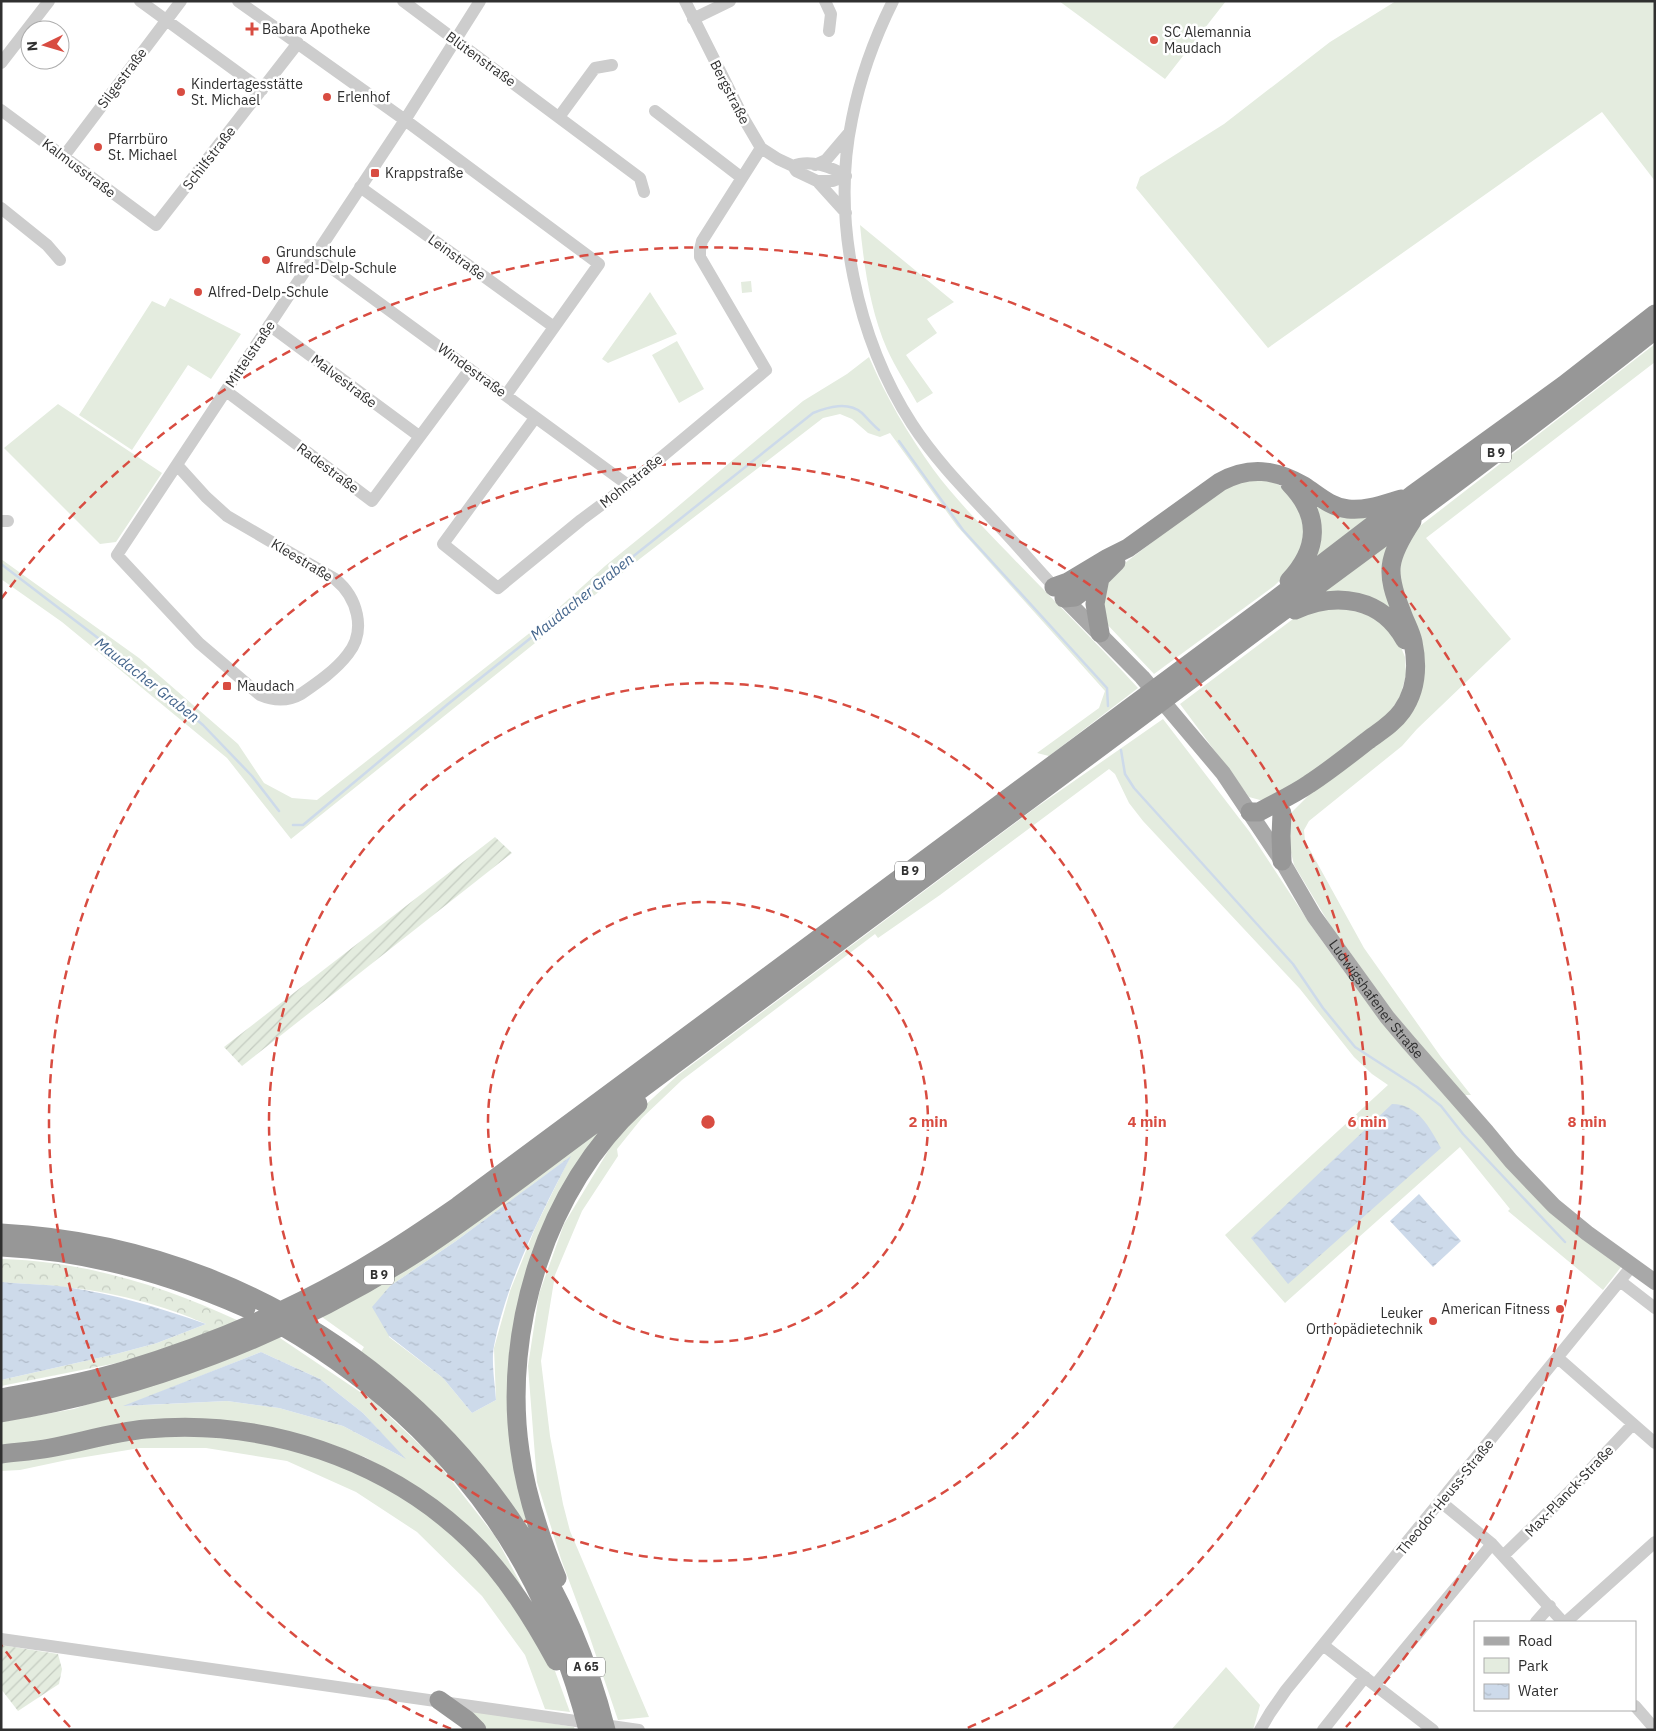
<svg xmlns="http://www.w3.org/2000/svg" width="1656" height="1731" font-family="'IBM Plex Sans',sans-serif">
	<style>
		.green { fill: #e4ecdf; fill-rule: evenodd }
		.forest { fill: url(#forest-crowns) }
		.garden { fill: url(#garden-furrows) }
		.water { fill: url(#water-ripples) }
		.lines { fill: none; stroke-linecap: round; stroke-linejoin: round }
		.stream { stroke: #cddaea; stroke-width: 2.5 }
		.minor { stroke: #cdcdcd; stroke-width: 12 }
		.major { stroke: #a8a8a8; stroke-width: 16 }
		.highway { stroke: #979797; stroke-width: 19 }
		.ring { fill: none; stroke: #d84c41; stroke-width: 2.5; stroke-dasharray: 9 6 }
		.poi-dot { fill: #d84c41; stroke: #fff; stroke-width: 2 }
		.labels { text-anchor: middle; stroke-width: 5; stroke-linejoin: round; paint-order: stroke }
		.shield { fill: #fff; stroke: #6e6e6e; stroke-width: 1 }
		.shield-label { font-size: 12px; font-weight: bold; fill: #303030 }
		.poi-label { font-size: 14px; fill: #303030; stroke: #fff; text-anchor: start }
		.street-label { font-size: 14px; fill: #303030; stroke: #fff }
		.water-label { font-size: 15px; font-style: italic; fill: #44658c; stroke: #fff }
		.centre { fill: #d84c41; stroke: #fff; stroke-width: 2.5 }
		.ring-label { font-size: 15px; text-anchor: middle; font-weight: bold; fill: #d84c41; stroke: #fff; stroke-width: 5; stroke-linejoin: round; paint-order: stroke }
	</style>
	<defs>
		<pattern id="forest-crowns" width="20" height="18" patternUnits="userSpaceOnUse" patternTransform="scale(1.25)"><rect width="20" height="18" fill="#e4ecdf"/><path d="M2 6a3 3 0 1 1 6 0M12 15a3 3 0 1 1 6 0" fill="none" stroke="#c4cbc0"/></pattern>
		<pattern id="garden-furrows" width="10" height="10" patternUnits="userSpaceOnUse" patternTransform="scale(1.25)"><rect width="10" height="10" fill="#e4ecdf"/><path d="M-1 1l2-2M0 10L10 0M9 11l2-2" fill="none" stroke="#c4cbc0"/></pattern>
		<pattern id="water-ripples" width="26" height="14" patternUnits="userSpaceOnUse" patternTransform="scale(1.25)"><rect width="26" height="14" fill="#cddaea"/><path d="M2 4q2-2 4 0t4 0M15 11q2-2 4 0t4 0" fill="none" stroke="#b0bbc9"/></pattern>
	</defs>
	<rect width="100%" height="100%" fill="#fff"/>
	<!-- green -->
	<path class="green" d="M1059,1H1226L1165,79Z
		M1396,1H1655V181L1602,112L1268,348L1136,188L1140,177L1224,124L1330,42Z
		M860,225L954,302L927,319L937,333L906,355L933,393L917,403C907,385 895,367 887,349C870,310 864,266 860,225Z
		M751,281L752,292L742,293L741,282Z
		M650,292L677,334L608,363L602,359Z
		M170,298L241,334L211,379L188,365L132,450L79,415L152,301L165,307Z
		M677,341L704,389L679,403L652,355Z
		M1655,344V362L1426,538L1511,639L1417,729L1402,746L1309,821L1304,830L1305,841L1364,948L1441,1057L1471,1095H1461L1375,990L1330,925L1294,865L1286,831L1290,814L1326,778L1418,699L1394,572L1407,536Z
		M869,357C886,397 908,434 933,469C956,500 983,527 1009,554C1052,599 1096,642 1138,688L1049,756L1037,753L1099,708L1105,691L957,526L890,433L880,437L868,433L852,419L840,414L823,418L641,558L291,839L227,758L62,622L1,579V559L139,658L238,744L264,783L292,798L317,800L541,624L605,566L663,519L803,401L847,374Z
		M58,404L162,473L116,542L100,544L4,448Z
		M1242,479L1272,481L1291,492L1306,516L1299,562L1274,586L1154,674L1104,621L1101,601L1108,581L1125,563L1220,490Z
		M1303,490L1377,512L1309,562Z
		M1397,535L1392,616L1314,599Z
		M1309,607L1371,611L1398,640L1405,657L1406,675L1400,697L1384,721L1305,778L1270,799L1260,800L1249,797L1180,704Z
		M1163,719L1249,831L1312,927L1354,985L1621,1267L1603,1290L1508,1211L1510,1209L1460,1147L1285,1303L1225,1235L1388,1085L1372,1074L1354,1057L1300,989L1143,821L1129,803L1115,774L1109,769L940,895L878,938L875,934L682,1080L642,1118L617,1149L618,1156L582,1211L555,1275L541,1361L550,1436L563,1504L570,1531L649,1717L618,1720L588,1632L561,1559L537,1482L528,1366L539,1294L564,1224L616,1138L642,1108L678,1075L1034,809Z
		M605,1124L573,1174L513,1360L542,1553L494,1483L439,1420L361,1352L364,1347L322,1317ZM570,1157L536,1226L510,1291L494,1348L496,1400L472,1413L443,1378L389,1337L390,1286L456,1241Z
		M277,1336L372,1400L434,1458L495,1536L523,1588L454,1517L401,1478L365,1457L277,1430L81,1434L1,1447V1422L74,1409L151,1383ZM261,1352L320,1379L363,1413L404,1458L343,1426L279,1408L227,1401L125,1406Z
		M152,1434L274,1441L343,1467L405,1496L456,1534L528,1620L555,1671L570,1712L545,1709L525,1655L482,1596L417,1532L356,1492L287,1461L206,1448H140L67,1460L20,1470L1,1471V1460Z
		M1226,1667L1260,1705L1253,1730H1171Z
		M463,1709L574,1727L575,1730H483Z"/>
	<!-- forest -->
	<path class="forest" d="M1,1259C84,1261 164,1286 239,1321L159,1351L117,1363L1,1386V1380L116,1354L157,1343L206,1324C163,1305 110,1291 63,1287C43,1284 22,1284 1,1282Z"/>
	<!-- garden -->
	<path class="garden" d="M495,837L512,853L242,1066L224,1047Z
		M1,1645L58,1654L62,1669L59,1684L18,1711L1,1689Z"/>
	<!-- water -->
	<path class="water" d="M1392,1104C1418,1104 1430,1128 1441,1148L1288,1284L1251,1238Z
		M571,1156C541,1214 506,1282 494,1346C491,1361 495,1384 496,1400L472,1413L443,1378L389,1336L372,1307L390,1286L456,1241Z
		M1419,1194L1461,1241L1433,1267L1390,1221Z
		M1,1282C23,1284 45,1284 66,1287C115,1294 160,1308 206,1324L157,1343L116,1354L1,1380Z
		M261,1352L320,1379L363,1413L406,1459L343,1426L279,1408L227,1401L123,1406Z"/>
	<g class="lines">
		<!-- stream -->
		<path class="stream" d="M899,441L963,530L1107,688L1108,706
			M1,564L98,638L203,725L252,776L279,811
			M1121,750L1125,774L1134,788L1293,964L1323,1008L1355,1047L1417,1087L1441,1106L1463,1134L1565,1242
			M293,825H303L448,704L813,413C828,407 848,401 862,413C868,419 873,425 879,430"/>
		<!-- minor -->
		<path class="minor" d="M140,1L262,90
			M238,1L405,120L599,264L506,395
			M403,1L640,178L644,192
			M685,1L744,119L761,148L778,159L793,166L796,171L817,181L846,213
			M825,1L831,14L829,31
			M893,1C874,39 860,78 852,119C831,219 857,339 912,424C936,461 968,493 998,525C1019,547 1038,570 1059,592
			M693,19L730,1
			M1,63L49,1
			M1,110L156,225L298,43
			M655,111L742,178
			M559,117L595,68L612,65
			M64,156L181,1
			M815,165L826,160L849,133
			M793,166C810,159 832,167 846,176
			M817,181H833L846,176
			M360,187L554,327
			M1,208L47,245L60,260
			M315,256L628,485
			M269,325L419,436
			M226,391L372,501L470,369
			M535,418L443,544L498,588L581,520L628,485L766,370L700,257V250L702,241L761,148
			M177,465L206,497L227,516L335,579C357,597 367,630 348,654C336,670 317,683 301,694C287,702 274,701 260,695L199,643L117,555L405,120L480,1
			M1,521H8
			M1620,1281L1655,1308
			M1558,1358L1655,1443
			M1441,1502L1492,1544L1563,1622
			M1503,1556L1569,1492L1633,1424
			M1536,1622L1550,1606
			M1566,1622L1655,1542
			M1,1639L639,1730
			M1323,1645L1433,1730
			M1375,1685L1492,1544
			M1635,1706L1655,1729
			M1260,1730L1270,1713L1286,1690L1632,1266
			M1323,1730L1365,1677"/>
		<!-- major -->
		<path class="major" id="s1" d="M1064,598L1142,677L1223,773L1282,861L1314,916L1387,1017L1409,1043L1487,1132L1511,1161L1554,1206L1587,1233L1655,1282"/>
		<!-- highway -->
		<path class="highway" d="M1100,578L1095,604L1100,633
			M1289,581C1319,549 1321,516 1290,484
			M1068,582L1064,598L1075,597L1100,578L1116,562
			M1054,587L1068,582L1108,558L1128,548L1220,482C1249,466 1275,469 1304,486C1318,495 1330,507 1348,509C1366,511 1384,504 1401,499
			M1295,610C1337,591 1382,598 1405,640
			M1250,812H1259C1275,803 1293,795 1309,784C1329,771 1348,756 1367,741C1379,732 1393,724 1402,711C1416,691 1418,666 1413,642C1411,632 1405,622 1402,613C1385,572 1387,559 1412,521
			M1282,861L1281,836L1282,813
			M1,1233C290,1248 535,1449 606,1730
			M1,1247C86,1251 169,1274 246,1308
			M282,1326C379,1382 468,1465 523,1564C552,1616 573,1672 588,1730
			M1,1398C42,1390 84,1383 123,1371C212,1344 300,1307 379,1258C406,1242 432,1224 458,1206L1263,609L1412,495L1564,385L1655,314
			M1,1413C146,1389 286,1335 410,1257C477,1214 540,1163 605,1116C712,1037 819,957 926,877C1041,792 1156,706 1271,620C1400,525 1529,430 1655,330
			M1,1454C17,1452 34,1451 50,1448C82,1442 113,1432 146,1429C263,1418 387,1459 471,1541C506,1575 533,1619 556,1661
			M557,1578C540,1537 526,1495 520,1451C502,1329 547,1187 638,1104
			M439,1700L467,1720L477,1730"/>
	</g>
	<!-- distance rings -->
	<g class="ring">
		<circle cx="708" cy="1122" r="220"/>
		<circle cx="708" cy="1122" r="439"/>
		<path d="M451 1729A659 659 0 1 1 965 1729"/>
		<path d="M70 1727A879 879 0 0 1 1 1645M1 599A879 879 0 1 1 1346 1727"/>
	</g>
	<!-- markers -->
	<g class="poi-dot">
		<path d="M249.5 21.5h5v5h5v5h-5v5h-5v-5h-5v-5h5z"/>
		<circle cx="1154" cy="40" r="5"/>
		<circle cx="181" cy="92" r="5"/>
		<circle cx="327" cy="97" r="5"/>
		<circle cx="98" cy="147" r="5"/>
		<rect x="370" y="168" width="10" height="10" rx="2.5"/>
		<circle cx="266" cy="260" r="5"/>
		<circle cx="198" cy="292" r="5"/>
		<rect x="222" y="681" width="10" height="10" rx="2.5"/>
		<circle cx="1560" cy="1309" r="5"/>
		<circle cx="1433" cy="1321" r="5"/>
	</g>
	<g class="labels">
		<!-- shield labels -->
		<g class="shield">
			<rect x="1481" y="443.5" width="30" height="19" rx="4"/>
			<rect x="895" y="861.5" width="30" height="19" rx="4"/>
			<rect x="364" y="1265.5" width="30" height="19" rx="4"/>
			<rect x="567" y="1657.5" width="38" height="19" rx="4"/>
		</g>
		<g class="shield-label">
			<text x="1496" y="457">B 9</text>
			<text x="910" y="875">B 9</text>
			<text x="379" y="1279">B 9</text>
			<text x="586" y="1671">A 65</text>
		</g>
		<!-- poi labels -->
		<g class="poi-label">
			<text x="262" y="34">Babara Apotheke</text>
			<text x="1164" y="37">SC Alemannia<tspan x="1164" dy="16">Maudach</tspan></text>
			<text x="191" y="89">Kindertagesstätte<tspan x="191" dy="16">St. Michael</tspan></text>
			<text x="337" y="102">Erlenhof</text>
			<text x="108" y="144">Pfarrbüro<tspan x="108" dy="16">St. Michael</tspan></text>
			<text x="385" y="178">Krappstraße</text>
			<text x="276" y="257">Grundschule<tspan x="276" dy="16">Alfred-Delp-Schule</tspan></text>
			<text x="208" y="297">Alfred-Delp-Schule</text>
			<text x="237" y="691">Maudach</text>
			<text x="1550" y="1314" text-anchor="end">American Fitness</text>
			<text x="1423" y="1318" text-anchor="end">Leuker<tspan x="1423" dy="16">Orthopädietechnik</tspan></text>
		</g>
		<!-- street labels -->
		<g class="street-label">
			<text transform="translate(481 59) rotate(36)" y="5">Blütenstraße</text>
			<text transform="translate(122 78) rotate(-53)" y="5">Silgestraße</text>
			<text transform="translate(730 92) rotate(63)" y="5">Bergstraße</text>
			<text transform="translate(209 158) rotate(-52)" y="5">Schilfstraße</text>
			<text transform="translate(79 168) rotate(37)" y="5">Kalmusstraße</text>
			<text transform="translate(457 257) rotate(36)" y="5">Leinstraße</text>
			<text transform="translate(250 354) rotate(-56)" y="5">Mittelstraße</text>
			<text transform="translate(472 370) rotate(36)" y="5">Windestraße</text>
			<text transform="translate(344 381) rotate(37)" y="5">Malvestraße</text>
			<text transform="translate(328 468) rotate(37)" y="5">Radestraße</text>
			<text transform="translate(631 481) rotate(-39)" y="5">Mohnstraße</text>
			<text transform="translate(302 560) rotate(31)" y="5">Kleestraße</text>
			<text dy="5" stroke="none"><textPath href="#s1" startOffset="510">Ludwigshafener Straße</textPath></text>
			<text transform="translate(1569 1491) rotate(-46)" y="5">Max-Planck-Straße</text>
			<text transform="translate(1445 1497) rotate(-51)" y="5">Theodor-Heuss-Straße</text>
		</g>
		<!-- water labels -->
		<g class="water-label">
			<text transform="translate(582 597) rotate(-39)" y="5">Maudacher Graben</text>
			<text transform="translate(147 680) rotate(38)" y="5">Maudacher Graben</text>
		</g>
	</g>
	<circle cx="708" cy="1122" r="8" class="centre"/>
	<g class="ring-label">
		<text x="928" y="1127">2 min</text>
		<text x="1147" y="1127">4 min</text>
		<text x="1367" y="1127">6 min</text>
		<text x="1587" y="1127">8 min</text>
	</g>
	<!-- border -->
	<rect width="1656" height="1731" fill="none" stroke="#303030" stroke-width="5"/>
	<!-- legend -->
	<rect x="1474" y="1621" width="162" height="90" fill="#ffffff" stroke="#acacac"/>
	<rect x="1484" y="1637" width="25" height="8" fill="#a8a8a8" stroke="#acacac"/>
	<text x="1518" y="1646" font-size="15" fill="#303030">Road</text>
	<rect x="1484" y="1658" width="25" height="15" fill="#e4ecdf" stroke="#acacac"/>
	<text x="1518" y="1671" font-size="15" fill="#303030">Park</text>
	<rect x="1484" y="1684" width="25" height="15" fill="url(#water-ripples)" stroke="#acacac"/>
	<text x="1518" y="1696" font-size="15" fill="#303030">Water</text>
	<!-- north arrow -->
	<g transform="translate(45 45) rotate(265)"><circle r="24" fill="#ffffff" stroke="#acacac"/>
	<path d="M0-4L9 19L0 12L-9 19Z" fill="#d84c41"/>
	<text y="-8" font-size="14" font-weight="bold" text-anchor="middle" fill="#303030">N</text>
	</g>
</svg>
